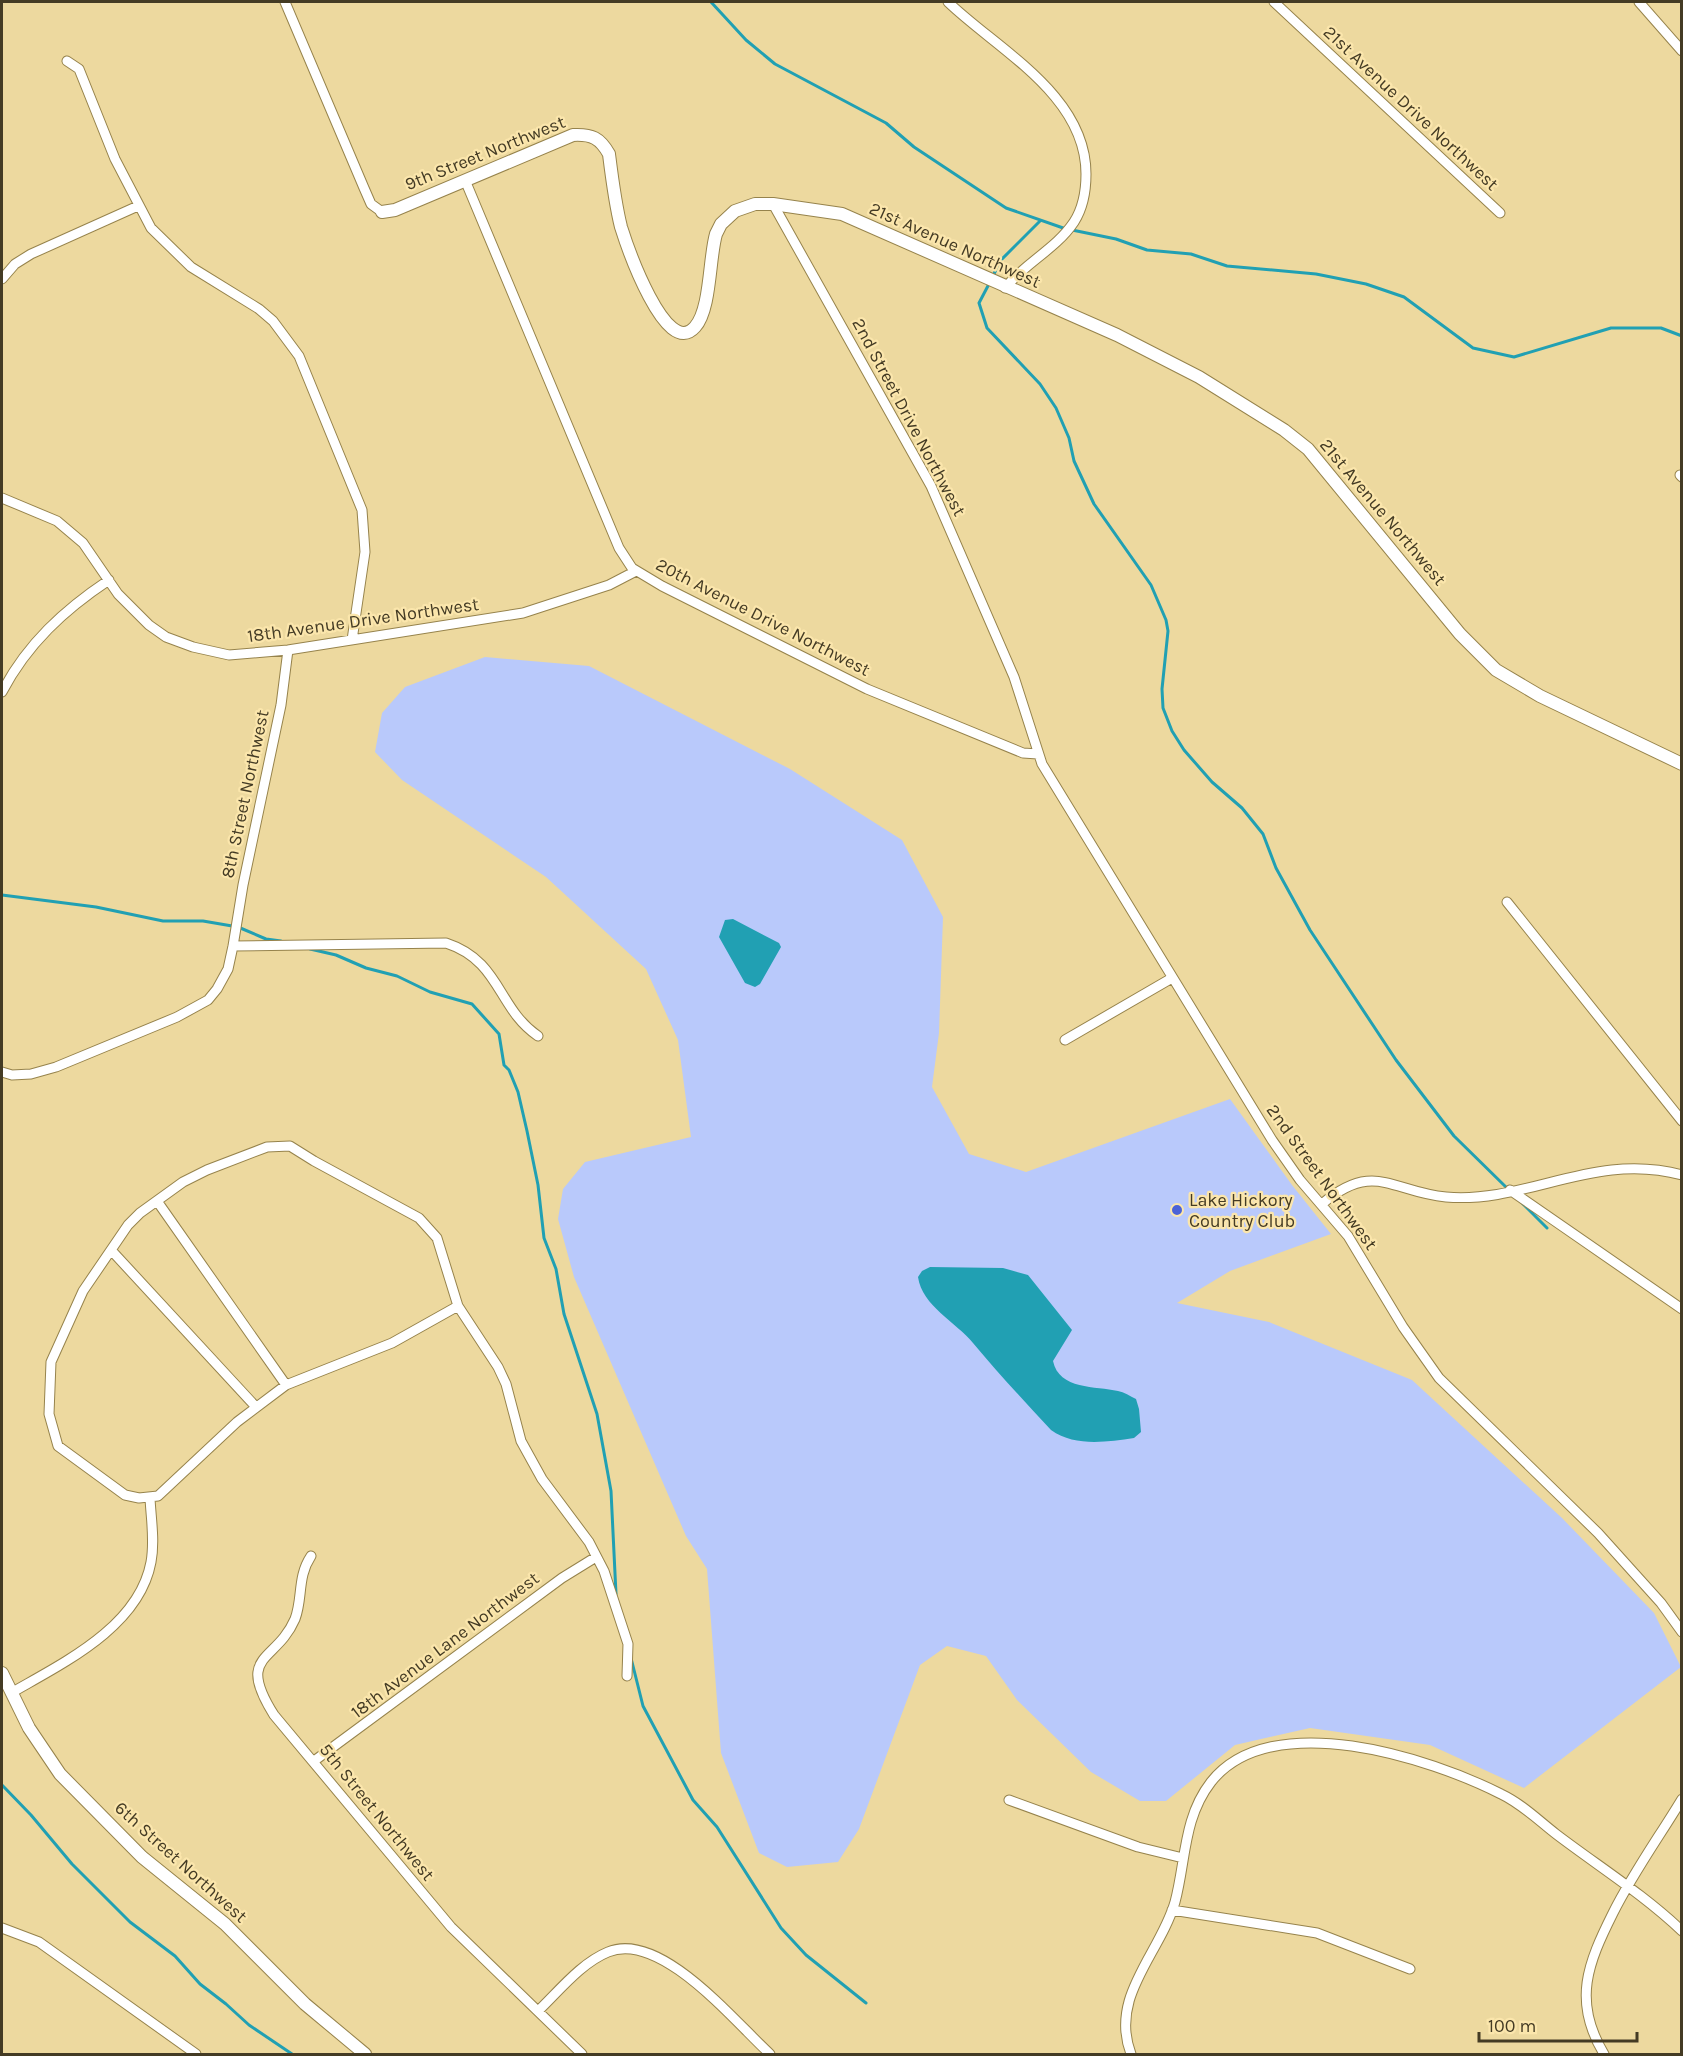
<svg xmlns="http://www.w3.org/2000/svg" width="1683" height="2056" font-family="Karla,sans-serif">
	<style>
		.green { fill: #b9c9fb }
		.water { fill: #21a0b3 }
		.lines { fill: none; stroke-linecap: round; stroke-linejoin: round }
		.stream { stroke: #21a0b3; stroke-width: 3 }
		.street-casing { stroke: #96834c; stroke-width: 11 }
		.secondary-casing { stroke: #96834c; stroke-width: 14 }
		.street { stroke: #fff; stroke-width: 9 }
		.secondary { stroke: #fff; stroke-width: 12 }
		.poi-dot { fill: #4b62d7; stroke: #fbe6ac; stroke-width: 2 }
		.labels { text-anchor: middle; stroke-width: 4.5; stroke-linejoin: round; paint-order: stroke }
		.street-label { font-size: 18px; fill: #443b24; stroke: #fbe6ac }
		.poi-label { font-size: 18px; fill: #443b24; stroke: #fbe6ac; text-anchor: start }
	</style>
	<rect width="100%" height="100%" fill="#edd99f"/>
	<!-- green -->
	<path class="green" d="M485,657L589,666L790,769L902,840L943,917L939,1033L932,1087L969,1154L1026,1172L1230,1099L1292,1185L1331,1234L1230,1271L1177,1303L1269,1322L1412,1380L1562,1518L1654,1613L1681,1667L1524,1788L1430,1745L1310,1728L1235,1745L1166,1801H1140L1091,1772L1017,1700L986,1656L947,1646L920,1665L859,1829L838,1862L787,1867L759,1853L721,1753L707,1569L686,1536L574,1277L558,1219L563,1189L585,1162L691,1137L678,1040L646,969L546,877L402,780L375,752L382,713L405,687Z"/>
	<!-- water -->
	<path class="water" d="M733,919L779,943L781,947L760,984L755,987L745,983L719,937L725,920Z
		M930,1267L1003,1268L1028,1275L1072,1330L1053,1361C1059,1390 1096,1386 1118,1391C1124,1392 1130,1396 1136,1399L1139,1409L1141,1432L1134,1438C1106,1442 1075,1447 1051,1430C1024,1401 998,1373 973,1343C956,1322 922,1306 918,1277L922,1271Z"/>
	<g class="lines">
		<!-- stream -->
		<path class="stream" d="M711,2L746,40L775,64L886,123L914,147L1006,208L1066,229
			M1072,230L1116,239L1147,250L1191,254L1227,266L1316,274L1366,284L1404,297L1473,348L1514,357L1611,328H1661L1682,336
			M993,276L1000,261L1040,221
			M990,282L979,303L987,328L1040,384L1056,408L1069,438L1074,461L1094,504L1151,585L1166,620L1168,631L1162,689L1163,708L1172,731L1184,750L1212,782L1242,808L1263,834L1276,868L1310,930L1396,1060L1454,1136L1509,1190
			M2,895L96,907L163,921H203L238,927L266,939L281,941
			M310,949L336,955L366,968L397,976L430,992L472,1004L499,1034L504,1065L509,1070L518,1092L527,1131L538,1185L544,1238L556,1269L564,1314L597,1414L611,1491L616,1594
			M1522,1203L1547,1228
			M631,1658L643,1706L693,1800L717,1827L781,1928L806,1955L866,2003
			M2,1785L31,1815L72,1864L130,1922L175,1956L200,1984L226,2004L249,2025L292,2054"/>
		<defs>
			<path id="street" d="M285,2L364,188L371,204L382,212
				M948,2C998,50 1086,95 1086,174C1086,190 1083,208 1074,222C1056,249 1025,263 1005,288
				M1274,2L1500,213
				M1639,2L1682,51
				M67,61L79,69L115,159L151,228L191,267L259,309L273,321L299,356L362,510L365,552L352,640
				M465,180L619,548L632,568L662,586L867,689L1023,753L1038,754
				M773,204L931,486L1014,677L1042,764L1272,1140L1300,1180L1348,1236L1403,1327L1439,1378L1598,1533L1661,1603L1682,1632
				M2,279L15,264L31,254L138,206
				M1680,475L1682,477
				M2,498L57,521L83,543L118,594L149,625L166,637L193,647L229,655L288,650L523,613L609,585L636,571
				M2,692C27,644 64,610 109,580
				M1507,902L1682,1121
				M233,946L446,943C501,961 497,1008 538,1036
				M1065,1040L1172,978
				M2,1072L12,1075L31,1074L56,1067L177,1017L208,1000L217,989L228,969L233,946L243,885L281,705L288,650
				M1510,1190L1682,1309
				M157,1201L286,1385
				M1322,1204C1374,1160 1392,1192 1446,1197C1527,1204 1594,1151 1682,1175
				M111,1250L256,1407
				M458,1306L392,1343L286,1385L237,1422L158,1496L139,1498L125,1495L58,1446L49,1414L51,1362L83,1291L128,1225L140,1213L183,1182L207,1170L267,1147L290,1146L314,1161L419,1218L437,1238L458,1306L498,1367L506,1384L521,1441L542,1479L589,1542L604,1571L628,1644L627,1676
				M311,1556C297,1577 303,1598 295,1619C276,1663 235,1653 274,1715L451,1927L582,2054
				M11,1693C63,1663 139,1627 151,1562C155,1541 151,1519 150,1498
				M314,1761L562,1578L596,1557
				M1009,1800L1138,1847L1183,1858
				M1172,1910L1317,1933L1410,1969
				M2,1928L39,1942L196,2054
				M538,2011C559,1991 581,1963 608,1952C660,1930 734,2021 770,2054
				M1131,2054C1109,1996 1160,1954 1175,1902C1186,1861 1183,1818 1211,1782C1271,1706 1430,1758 1501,1794C1522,1804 1538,1820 1556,1834C1598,1866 1643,1894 1682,1931
				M1604,2054C1572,2001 1588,1963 1613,1913C1633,1873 1659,1837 1682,1799"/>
			<path id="secondary" d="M382,212L395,210L573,135C592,134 600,138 609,154C612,178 615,203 621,227C627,246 666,360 695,327C711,309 709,258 716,234L721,224L735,211L755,204H773L842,214L1117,335L1199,377L1284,430L1308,449L1460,634L1496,670L1540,696L1682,764
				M2,1673L29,1728L60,1774L142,1857L225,1924L305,2004L365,2054"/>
		</defs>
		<!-- street casing -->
		<use href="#street" class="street-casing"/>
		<!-- secondary casing -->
		<use href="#secondary" class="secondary-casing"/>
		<!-- street -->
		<use href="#street" class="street"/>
		<!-- secondary -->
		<use href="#secondary" class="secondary"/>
	</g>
	<!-- markers -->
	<circle class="poi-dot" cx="1177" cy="1210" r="6"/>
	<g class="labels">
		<!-- street labels -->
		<g class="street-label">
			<text transform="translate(1411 108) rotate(43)" y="6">21st Avenue Drive Northwest</text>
			<text transform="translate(485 153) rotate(-22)" y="6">9th Street Northwest</text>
			<text transform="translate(955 245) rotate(24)" y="6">21st Avenue Northwest</text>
			<text transform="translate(909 417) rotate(62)" y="6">2nd Street Drive Northwest</text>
			<text transform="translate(1383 512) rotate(50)" y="6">21st Avenue Northwest</text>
			<text transform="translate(763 617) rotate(27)" y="6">20th Avenue Drive Northwest</text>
			<text transform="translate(363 620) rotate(-8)" y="6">18th Avenue Drive Northwest</text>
			<text transform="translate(245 794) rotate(-78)" y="6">8th Street Northwest</text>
			<text transform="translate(1322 1177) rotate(54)" y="6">2nd Street Northwest</text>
			<text transform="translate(445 1645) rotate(-37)" y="6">18th Avenue Lane Northwest</text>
			<text transform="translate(377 1812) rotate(51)" y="6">5th Street Northwest</text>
			<text transform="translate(181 1862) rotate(42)" y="6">6th Street Northwest</text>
		</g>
		<!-- poi labels -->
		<g class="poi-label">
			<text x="1189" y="1206">Lake Hickory<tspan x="1189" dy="21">Country Club</tspan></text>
		</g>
	</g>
	<!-- border -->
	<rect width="1683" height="2056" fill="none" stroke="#443b24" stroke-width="6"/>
	<!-- scale -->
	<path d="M1479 2032v9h158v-9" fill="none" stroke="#443b24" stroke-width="3"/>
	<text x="1488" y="2032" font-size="18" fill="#443b24" stroke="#fbe6ac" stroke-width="4.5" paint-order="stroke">100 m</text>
</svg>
